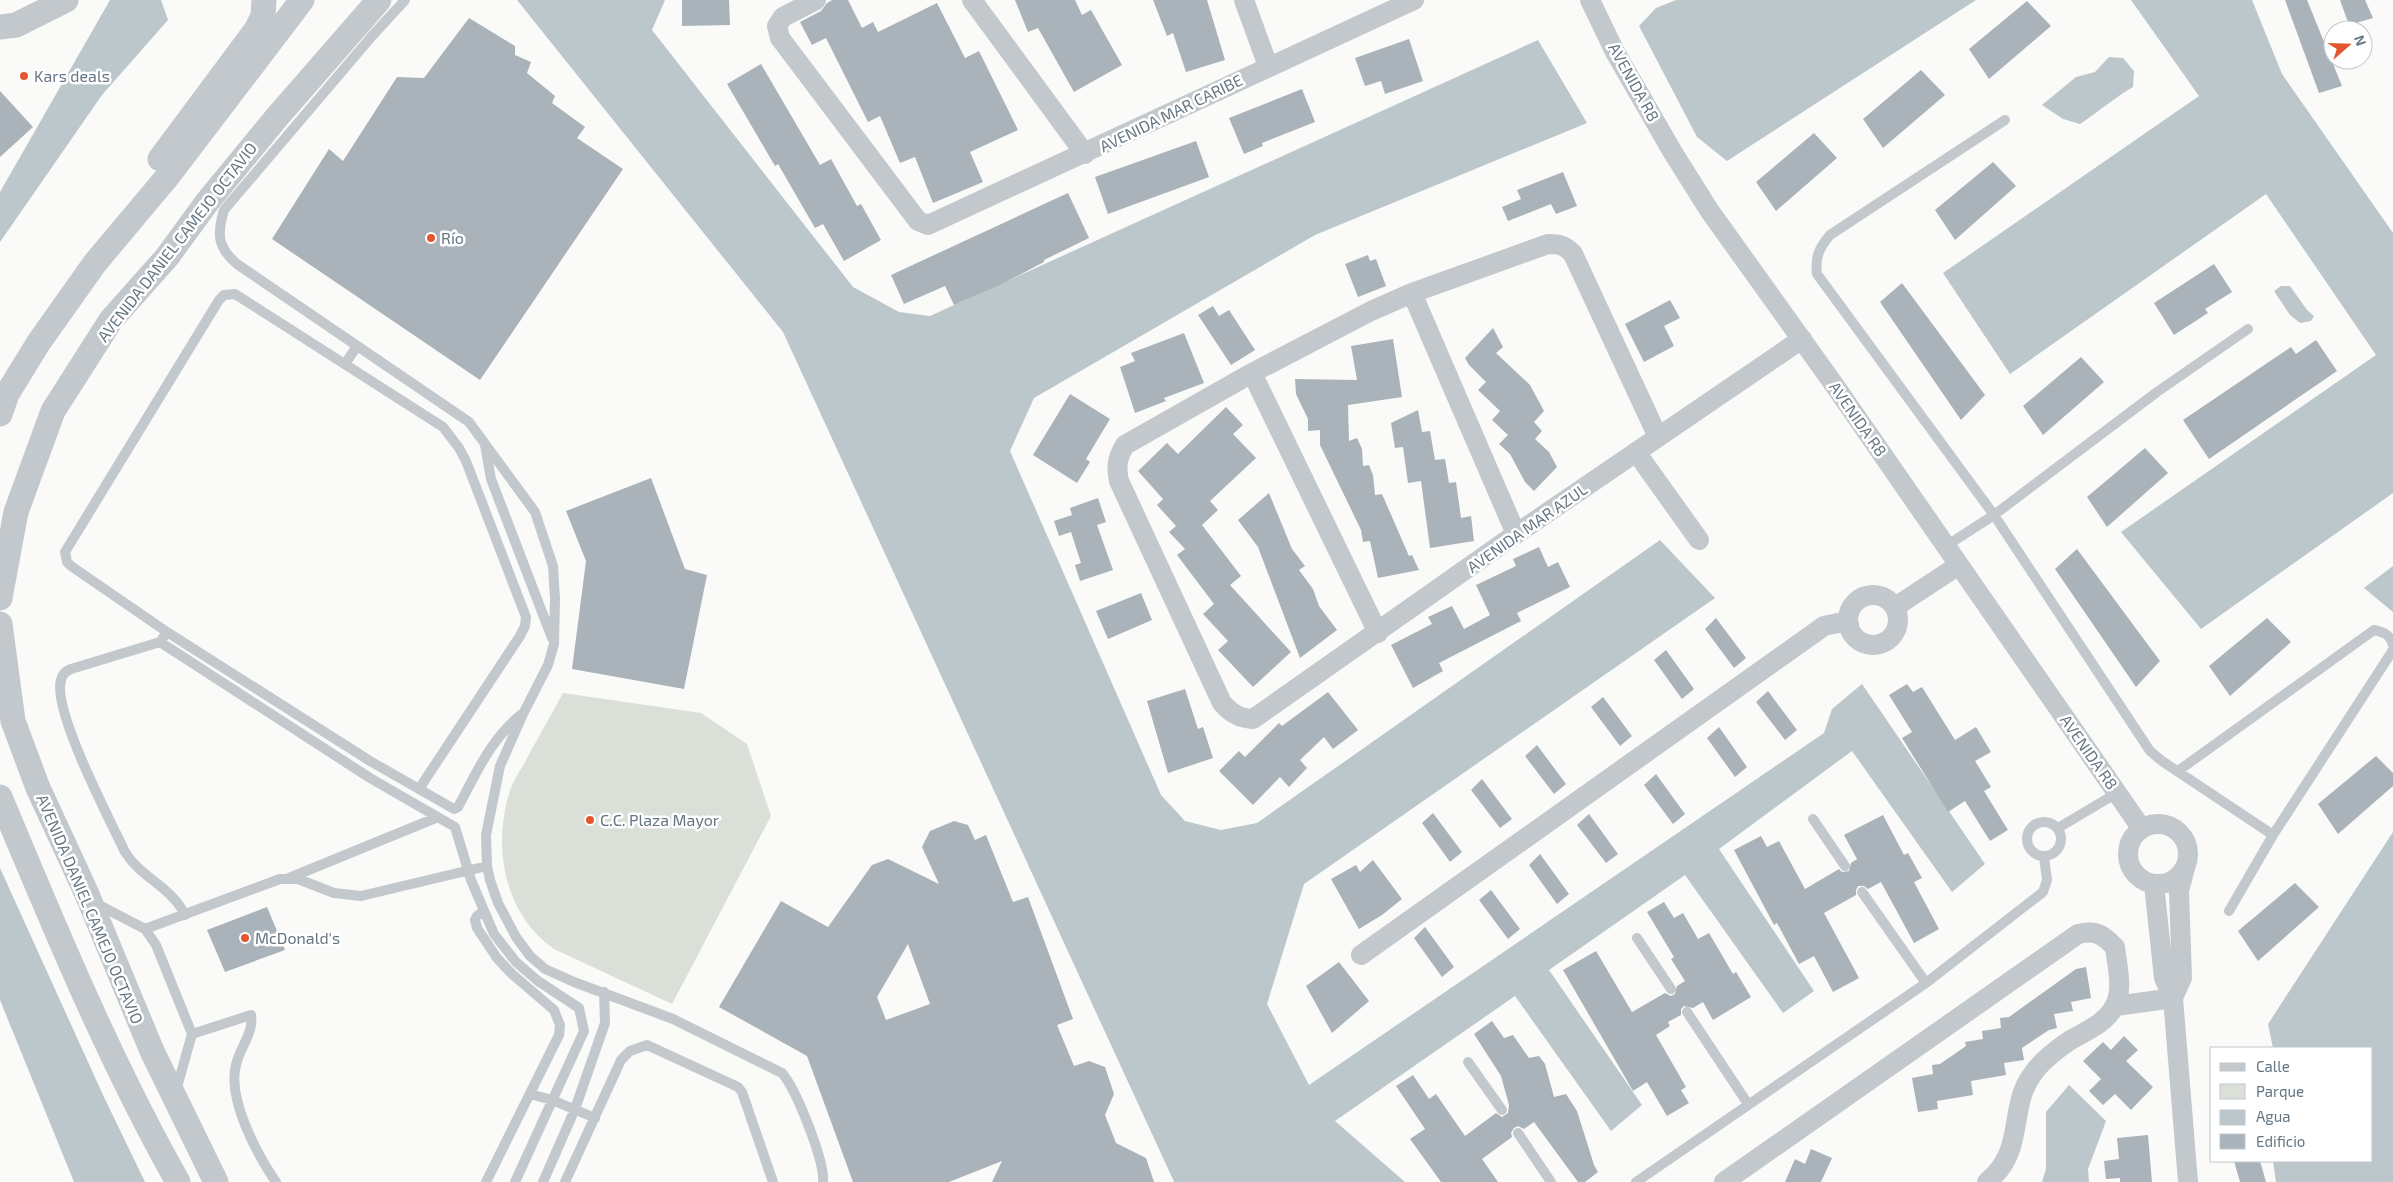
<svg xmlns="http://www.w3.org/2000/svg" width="2393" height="1182" font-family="'Exo 2',sans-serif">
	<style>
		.green { fill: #dadfd7 }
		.water { fill: #bbc7cb }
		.pier { fill: #fafaf8 }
		.building { fill: #aab3b9; fill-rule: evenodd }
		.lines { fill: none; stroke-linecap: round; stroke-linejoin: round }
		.service { stroke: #c3c8cc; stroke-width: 10 }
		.minor { stroke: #c3c8cc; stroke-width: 20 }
		.tertiary { stroke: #c3c8cc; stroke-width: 25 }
		.poi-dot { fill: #e4572e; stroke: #fff; stroke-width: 2 }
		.labels { text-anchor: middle; stroke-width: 5; stroke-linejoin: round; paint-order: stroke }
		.poi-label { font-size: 16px; fill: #657683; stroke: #fff; text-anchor: start }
		.street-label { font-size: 16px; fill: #657683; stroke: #fff }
	</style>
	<rect width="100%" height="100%" fill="#fafaf8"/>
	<!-- green -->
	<path class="green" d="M563,693L701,713L747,744L771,816L672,1004L554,949C504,914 492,847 510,791C513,780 521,770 526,760C538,738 551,715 563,693Z"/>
	<!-- water -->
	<path class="water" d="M110,0H161L168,20L102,95L0,242V192Z
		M517,0H665L652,30L853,287L899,312L930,316L1538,40L1587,123L1315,235L1034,398L1010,451L1161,795L1185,821L1221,830L1257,823L1660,540L1715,598L1304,884L1267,1004L1309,1085L1824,733L1832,709L1862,684L1985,864L1952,892L1852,751L1719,849L1814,991L1783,1013L1685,875L1549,970L1642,1105L1611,1131L1515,996L1335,1121L1405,1182H1174L783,332Z
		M1676,0H1976L1727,161L1697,137L1639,26L1656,8Z
		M2131,0H2252L2282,74L2393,233V493L2201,629L2121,532L2376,355L2266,194L2010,374L1943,273L2199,96Z
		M2109,57L2123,58L2134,71L2133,87C2114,98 2098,112 2080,124L2063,119L2042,105L2076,77L2095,72Z
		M2281,286H2290L2307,310L2314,316L2311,321L2300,323L2290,315L2274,291Z
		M2393,566V612L2364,588Z
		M2393,832V1182H2276L2273,1161H2372V1048H2273L2268,1024Z
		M0,868L103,1095L145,1182H74L0,1000Z
		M2069,1085L2106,1121L2088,1169L2089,1182H2042L2046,1169V1112Z"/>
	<!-- pier -->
	<path class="pier" d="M927,648L1174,1182H1172L925,649Z"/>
	<!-- building -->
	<path class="building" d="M682,0H729L730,25L682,26Z
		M832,0H848L862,28L873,22L878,32L937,3L965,58L979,51L1018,130L970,152L983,182L933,203L915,157L900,163L880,116L868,122L826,38L812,45L800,22L821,11L827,3Z
		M1015,0H1075L1082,15L1091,10L1122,65L1074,92L1038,28L1028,32Z
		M1153,0H1207L1225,60L1186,72L1173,33L1167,36Z
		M2285,0H2307L2342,86L2319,93Z
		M2340,0H2365L2373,18L2349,25Z
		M2027,1L2051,26L1989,79L1969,49Z
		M469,18L515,46V55L531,62L527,73L555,96L552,103L585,127L577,138L623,169L480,380L272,239L329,149L343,161L397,77L424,78Z
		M1409,39L1423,81L1385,94L1381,81L1365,86L1355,58Z
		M761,64L820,165L831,159L857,206L861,204L881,240L844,261L823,224L815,228L778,164L775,166L727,84Z
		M1921,70L1945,95L1883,148L1863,119Z
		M1302,89L1315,122L1262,143L1263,146L1244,154L1229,118Z
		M0,91L33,127L0,157Z
		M1814,133L1837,158L1776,211L1756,182Z
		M1196,141L1209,177L1108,214L1095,177Z
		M1993,162L2016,186L1955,240L1935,210Z
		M1563,172L1577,206L1556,214L1551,204L1508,221L1502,207L1521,199L1517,190Z
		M1068,193L1089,238L1044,260V262L1000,285L954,305L945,286L904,304L891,275Z
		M1368,255L1370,261L1376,259L1386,286L1358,297L1345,264Z
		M2214,264L2232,292L2205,309L2208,313L2174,335L2154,303Z
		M1902,283L1985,395L1961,420L1880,302Z
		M1670,300L1680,318L1664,326L1674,346L1644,362L1625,324Z
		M1213,306L1219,316L1229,310L1255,350L1231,365L1198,315Z
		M1493,328L1503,347L1496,353L1530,385L1544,411L1534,422L1542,431L1535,439L1549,452L1557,467L1534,491L1525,482L1510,454L1499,444L1508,435L1492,420L1500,411L1478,390L1486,382L1469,365L1465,358Z
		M1184,333L1204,383L1164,398L1166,401L1135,413L1120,367L1135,361L1131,353Z
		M1393,339L1402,397L1348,405L1349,441L1357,438L1362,449L1363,466L1369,465L1373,475L1375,495L1382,494L1409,556L1412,555L1419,570L1378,578L1370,541L1363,542L1361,530L1320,445V430L1308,431V419L1296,394L1295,379L1357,380L1351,346Z
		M2316,340L2337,371L2209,459L2183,420L2291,347L2296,354Z
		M2081,357L2104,382L2043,435L2023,406Z
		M1070,394L1110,419L1086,459L1090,462L1077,483L1033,455Z
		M1226,407L1243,425L1233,434L1256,458L1210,501L1218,510L1202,525L1241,576L1230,585L1291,652L1253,687L1218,650L1228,641L1203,614L1214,604L1177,555L1185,549L1169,532L1176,526L1157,505L1163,499L1138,471L1167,443L1178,454Z
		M1418,410L1422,432L1430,431L1435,460L1445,459L1449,483L1456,482L1461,518L1471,516L1474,541L1430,548L1421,481L1408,483L1403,447L1395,448L1391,423Z
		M2145,448L2168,473L2107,527L2087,497Z
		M651,478L685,569L707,575L684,689L572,669L586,561L566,511Z
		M1269,493L1292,549L1305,566L1299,570L1313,589L1319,606L1337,630L1300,658L1258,547L1238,520Z
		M1098,498L1106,522L1097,525L1113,570L1080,581L1075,565L1081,563L1071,532L1059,536L1054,521L1072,515L1070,508Z
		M1539,547L1548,567L1558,562L1570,587L1517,613L1521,621L1439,663L1443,671L1413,688L1391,645L1432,624L1428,617L1452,606L1464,629L1490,615L1476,585L1516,566L1513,559Z
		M2077,549L2160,661L2136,687L2055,569Z
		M1141,593L1152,620L1108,639L1096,611Z
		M1716,618L1746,658L1734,668L1705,629Z
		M2267,618L2291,642L2230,696L2209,666Z
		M1666,650L1694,689L1682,699L1654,660Z
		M1907,684L1913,692L1922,687L1955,740L1976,727L1991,752L1975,761L1991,787L1984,791L2008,830L1990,841L1965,801L1948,812L1902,738L1912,732L1889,695Z
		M1185,689L1198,729L1203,727L1213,758L1168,773L1147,701Z
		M1768,691L1797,730L1785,740L1756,702Z
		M1328,692L1358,730L1333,749L1324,737L1300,760L1307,768L1289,787L1280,777L1253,805L1219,771L1239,751L1245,757L1279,723L1282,726Z
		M1603,697L1632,736L1620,746L1591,707Z
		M1719,727L1747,767L1735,777L1707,738Z
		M1537,745L1566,784L1554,794L1525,756Z
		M2376,756L2393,773V786L2338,834L2318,804Z
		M1656,774L1685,814L1673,824L1644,785Z
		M1482,779L1512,819L1500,828L1471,790Z
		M1433,813L1462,852L1450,862L1422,823Z
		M1589,814L1618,854L1606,863L1577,825Z
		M1883,815L1904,855L1908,853L1922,878L1914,882L1939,929L1914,943L1881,882L1868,889L1864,886H1858L1856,890V895L1824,913L1859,978L1833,992L1814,956L1799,964L1777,923L1774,925L1734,850L1761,836L1767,847L1779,841L1805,889L1839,869L1842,872L1849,871L1851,863L1857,859L1844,835Z
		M954,821L968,825L975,840L986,835L1013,902L1028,897L1073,1019L1057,1025L1074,1066L1089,1061L1105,1067L1114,1094L1105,1115L1116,1143L1146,1158L1154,1182H992L1002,1161L949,1182H853L807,1056L719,1007L781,901L828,927L872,865L888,859L939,884L922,847L930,831ZM908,944L930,1004L886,1020L877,997Z
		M1540,854L1569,894L1557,904L1529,865Z
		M1373,860L1402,899L1382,915L1359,929L1331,879L1356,865L1360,872Z
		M2295,883L2319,907L2258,961L2238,931Z
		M1491,890L1520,929L1508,939L1479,900Z
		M1664,902L1674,918L1683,913L1698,939L1709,933L1733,974L1736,972L1751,997L1713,1020L1703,1002L1693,1008L1684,1006L1681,1009V1015L1668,1022L1670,1026L1656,1035L1686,1087L1681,1090L1689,1103L1667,1116L1647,1082L1633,1091L1563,970L1596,951L1632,1012L1665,993L1671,996L1675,994L1677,986L1685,981L1671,959L1674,957L1647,912Z
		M267,907L285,950L225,972L207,930Z
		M1425,927L1454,967L1442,977L1414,938Z
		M1339,962L1369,1001L1332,1033L1306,986Z
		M2086,967L2091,998L2071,1002L2073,1011L2054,1014L2057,1028L2049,1030L2022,1048L2024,1060L2004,1063L2006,1075L1971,1081L1973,1095L1937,1101L1938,1109L1918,1112L1912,1078L1933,1074L1932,1065L1940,1064L1966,1046L1965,1042L1983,1039L1982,1031L2001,1028L2000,1018L2009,1017L2076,969Z
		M1492,1021L1504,1038L1513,1035L1529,1058L1539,1056L1545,1064L1554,1097L1566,1094L1577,1111L1594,1165L1598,1172L1585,1182H1578L1534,1122L1524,1129L1518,1126L1514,1128L1511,1133L1512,1137L1482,1159L1498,1182H1441L1410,1139L1425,1129L1396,1086L1413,1075L1429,1099L1436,1094L1465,1136L1496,1113L1502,1117L1508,1113L1509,1105L1501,1076L1474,1034Z
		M2124,1036L2138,1050L2126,1061L2153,1087L2131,1110L2115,1094L2103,1105L2089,1091L2101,1079L2083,1061L2103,1042L2111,1050Z
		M2148,1135L2152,1182H2120V1178L2106,1179L2104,1161L2119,1159L2117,1138Z
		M1811,1149L1832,1158L1821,1182H1785L1795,1159L1805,1164Z
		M2234,1161H2260L2266,1182H2240Z"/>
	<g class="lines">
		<!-- service -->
		<path class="service" d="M405,0L372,36L224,210C217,234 217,247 237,264L469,422L535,512L553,566L555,599L554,644L548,665L523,714L500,766L486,835L487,866L490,880L498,903L516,937L530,956L545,969L574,982L673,1019L782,1073C796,1089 825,1161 823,1182
			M2005,120L1830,235C1819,248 1815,257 1817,274L1994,515L2150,751L2162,761L2273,835
			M345,364L357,346
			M485,445L491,479L552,638
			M1946,546L1994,515L2157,392L2248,329
			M167,632L71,566L67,562L65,552L219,300L224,295L235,294L443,427L459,448L466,461L526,617L525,626L520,636L419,789
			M160,642L71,669C66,671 62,674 61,680C52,710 110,820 125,852C141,878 172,887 185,915
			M2178,771L2374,630C2383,632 2390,634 2393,645
			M1813,819L1845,866
			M2027 839a17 17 0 1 1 34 0a17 17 0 1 1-34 0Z
			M2058,828L2117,793
			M289,878L438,817
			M1862,892L1926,983
			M95,903L145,929L156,945L192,1034L176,1091
			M484,911L477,916L475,920L477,928L497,958L512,974L554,1010L560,1025L559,1035L486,1182
			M2229,911L2273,835L2393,650
			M145,929L280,879H298L334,893L361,896L487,866
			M1637,938L1671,989
			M1687,1012L1748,1104
			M192,1034L251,1015C254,1033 240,1047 236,1065C227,1099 257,1154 276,1182
			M1468,1062L1502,1110
			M530,1094L552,1100L595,1118
			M1518,1133L1551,1182
			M515,1182L584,1031L579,1008L538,981L516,962L494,934L471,880L455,827L370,778L160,642L167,632L370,761L454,809L458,807C476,774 491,738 522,714
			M543,1182L575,1109L605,1023L604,992
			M565,1182L621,1060L630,1051L647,1045L738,1087L742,1092L773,1182
			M1636,1182L1926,983L2043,892L2047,880L2044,857"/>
		<!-- minor -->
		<path class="minor" d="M816,0L783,17L777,26L780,38L918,221L928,225L1414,0
			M972,0L1085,154
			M1244,0L1268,66
			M1590,0L1615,52L1672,151L1709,210L1835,386L2142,829
			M1412,293L1516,534
			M1252,373L1378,633
			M1658,437L1573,254C1565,245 1559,244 1548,244L1412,293L1371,311L1252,373L1125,445C1117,458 1116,467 1119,481L1222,703C1232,714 1239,718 1253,719L1516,534L1802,339
			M1636,452L1699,540
			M1848 620a25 25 0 1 1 50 0a25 25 0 1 1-50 0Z
			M1895,607L1959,565
			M2128 854a30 30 0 1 1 60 0a30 30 0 1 1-60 0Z
			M2154,884L2164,978L2173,998L2188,1182
			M1361,955L1824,626L1838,623L1849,624
			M2173,998L2182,978L2179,891L2185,868
			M2116,1006L2173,998
			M1724,1182L2078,934C2096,930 2102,934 2115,947C2117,965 2124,991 2114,1007C2105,1024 2084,1032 2069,1041C2056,1050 2040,1062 2032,1075C2008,1107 2026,1151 1987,1182"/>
		<!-- tertiary -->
		<path class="tertiary" d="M0,27L16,25L66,0
			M160,159L256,30L263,16L264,0
			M0,414L7,394L39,342L95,263L168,176L302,0
			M0,598L16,512L53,411L111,320L167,257L208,201L277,117L379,0
			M0,624L13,721L38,788L86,892L152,1051L216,1182
			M0,797C54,926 109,1060 178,1182"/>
	</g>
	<!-- markers -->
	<g class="poi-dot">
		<circle cx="24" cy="76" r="5"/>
		<circle cx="431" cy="238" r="5"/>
		<circle cx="590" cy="820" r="5"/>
		<circle cx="245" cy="938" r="5"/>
	</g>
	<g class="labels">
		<!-- poi labels -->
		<g class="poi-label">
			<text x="34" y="82">Kars deals</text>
			<text x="441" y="244">Río</text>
			<text x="600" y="826">C.C. Plaza Mayor</text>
			<text x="255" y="944">McDonald's</text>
		</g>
		<!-- street labels -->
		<g class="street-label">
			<text transform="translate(1634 82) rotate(61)" y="6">AVENIDA R8</text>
			<text transform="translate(1171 113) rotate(-26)" y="6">AVENIDA MAR CARIBE</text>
			<text transform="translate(177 242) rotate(-52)" y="6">AVENIDA DANIEL CAMEJO OCTAVIO</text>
			<text transform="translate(1858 419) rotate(55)" y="6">AVENIDA R8</text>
			<text transform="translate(1527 528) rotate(-35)" y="6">AVENIDA MAR AZUL</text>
			<text transform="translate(2089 752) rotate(55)" y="6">AVENIDA R8</text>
			<text transform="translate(90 909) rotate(67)" y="6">AVENIDA DANIEL CAMEJO OCTAVIO</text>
		</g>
	</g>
	<!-- legend -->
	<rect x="2210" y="1047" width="162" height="115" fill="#ffffff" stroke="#c1c8cd"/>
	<rect x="2220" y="1063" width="25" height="8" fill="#c3c8cc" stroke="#c1c8cd"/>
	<text x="2256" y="1072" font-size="15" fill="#657683">Calle</text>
	<rect x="2220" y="1084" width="25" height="15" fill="#dadfd7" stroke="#c1c8cd"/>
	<text x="2256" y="1097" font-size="15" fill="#657683">Parque</text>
	<rect x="2220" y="1110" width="25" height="15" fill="#bbc7cb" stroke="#c1c8cd"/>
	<text x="2256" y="1122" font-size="15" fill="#657683">Agua</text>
	<rect x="2220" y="1134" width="25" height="15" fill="#aab3b9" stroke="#c1c8cd"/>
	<text x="2256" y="1147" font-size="15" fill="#657683">Edificio</text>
	<!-- north arrow -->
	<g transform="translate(2348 45) rotate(70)"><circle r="24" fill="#ffffff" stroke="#c1c8cd"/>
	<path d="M0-4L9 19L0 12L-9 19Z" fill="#e4572e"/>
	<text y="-8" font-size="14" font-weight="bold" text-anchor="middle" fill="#657683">N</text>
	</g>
</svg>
